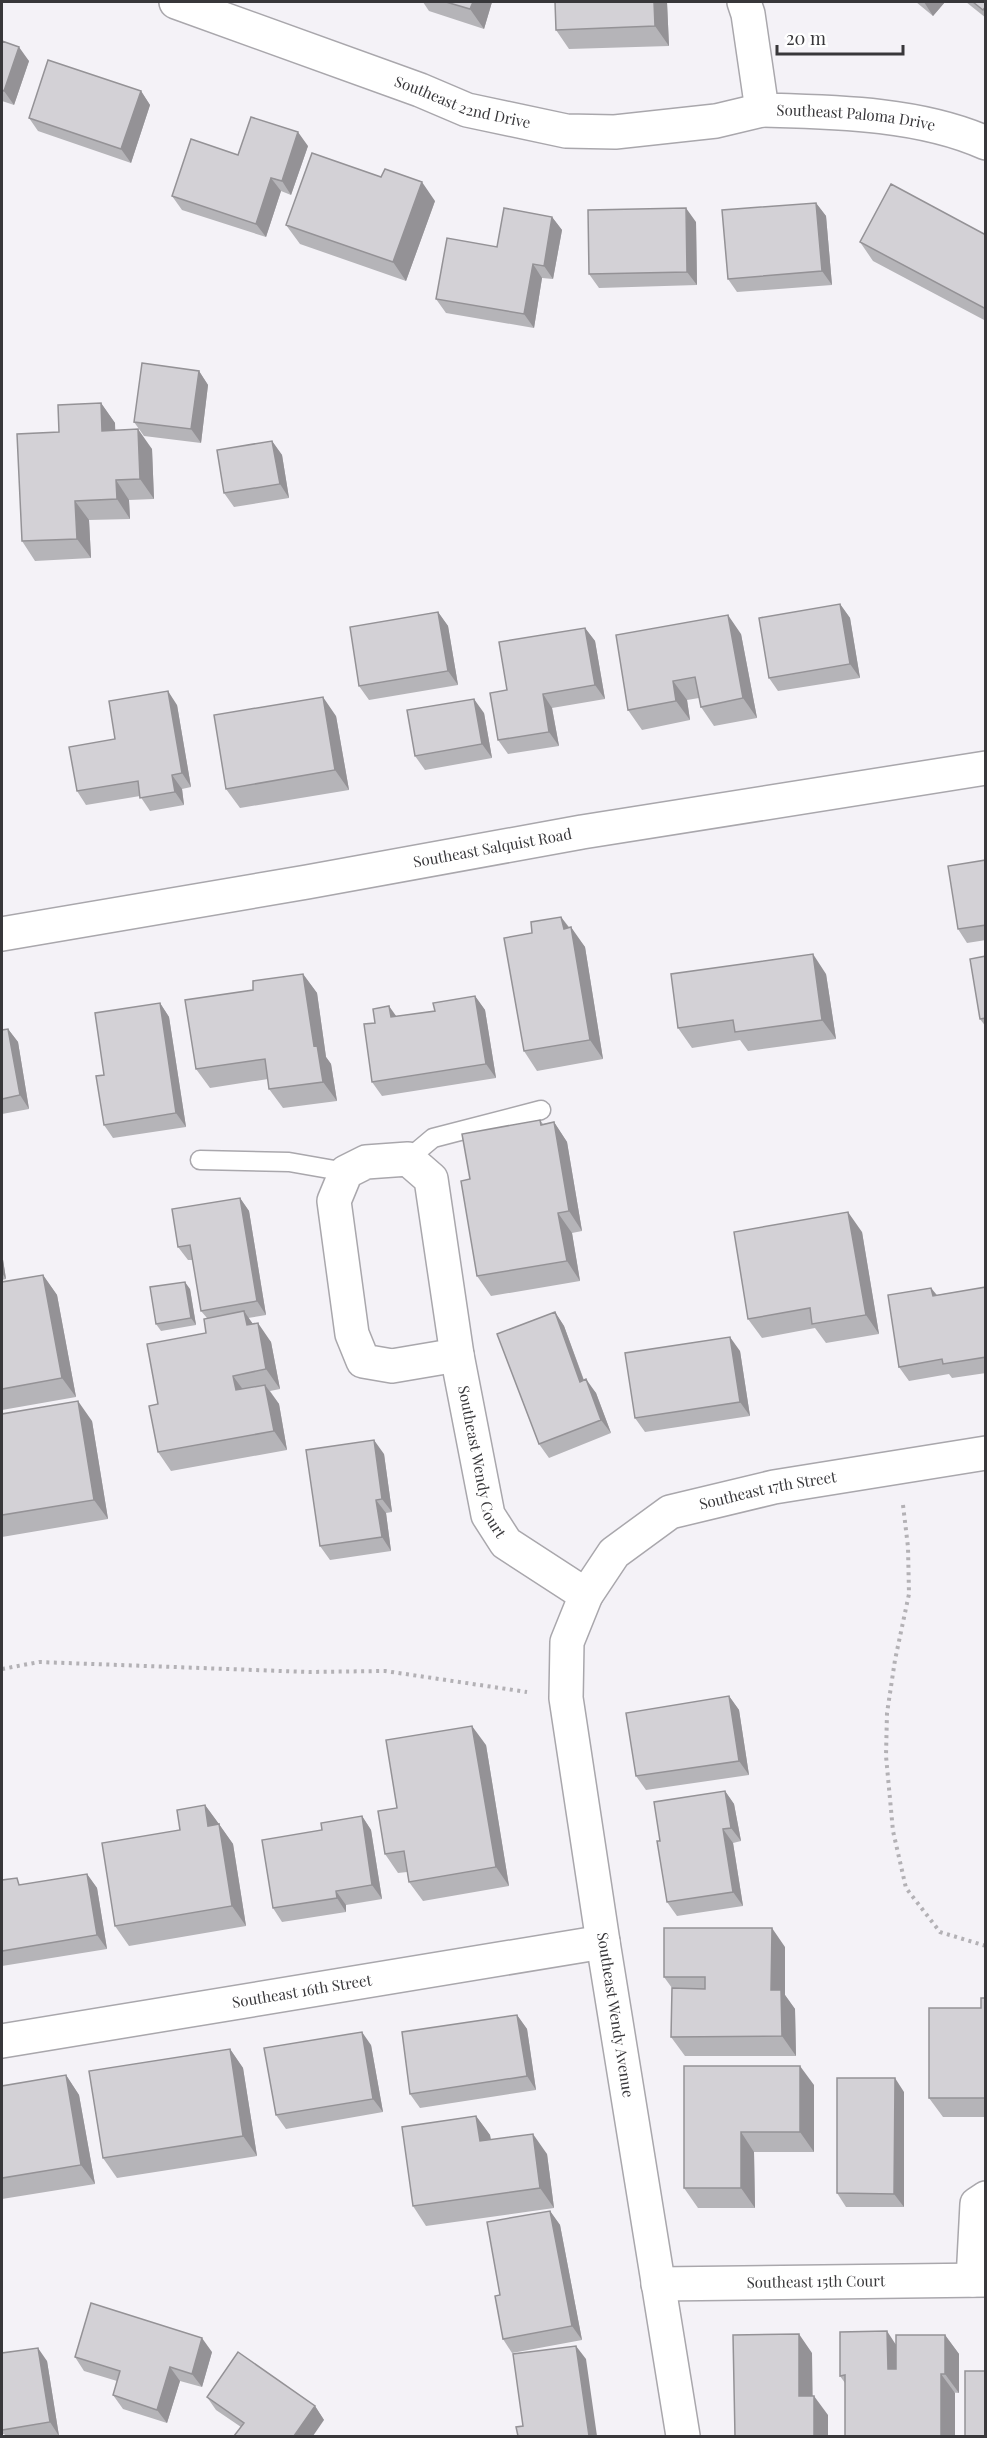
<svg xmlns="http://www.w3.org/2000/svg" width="987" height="2438" font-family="'Playfair Display',serif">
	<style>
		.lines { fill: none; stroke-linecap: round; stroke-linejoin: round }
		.service-casing { stroke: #a9a7ac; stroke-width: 21 }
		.minor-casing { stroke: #a9a7ac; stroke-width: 36 }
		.tertiary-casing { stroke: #a9a7ac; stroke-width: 36 }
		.path { stroke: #b3b1b5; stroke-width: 4; stroke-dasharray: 3 4.5; stroke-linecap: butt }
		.service { stroke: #fff; stroke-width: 18 }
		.minor { stroke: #fff; stroke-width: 33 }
		.tertiary { stroke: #fff; stroke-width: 33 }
		.wall { fill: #b5b4b8 }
		.shaded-wall { fill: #949296 }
		.building { fill: #d3d1d6; stroke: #949296; stroke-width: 1.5 }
		.labels { text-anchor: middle; stroke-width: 4.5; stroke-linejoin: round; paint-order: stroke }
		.street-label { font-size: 15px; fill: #38373a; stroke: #fff }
	</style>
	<rect width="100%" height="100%" fill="#f4f2f7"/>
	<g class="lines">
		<defs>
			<path id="service" d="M408,1159L433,1138L541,1110
				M200,1160L289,1162L346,1172"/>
			<g id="minor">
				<path id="s1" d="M176,2L420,90L467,110L566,131L615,132L716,121L762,110"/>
				<path id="s2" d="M744,2L748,14L762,110C834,112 919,113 986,143"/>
				<path d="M408,1159L431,1179L457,1355L392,1366L363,1361L352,1334L334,1201L346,1172L366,1162Z"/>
				<path id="s3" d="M457,1355L488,1515L506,1543L586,1595"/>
				<path id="s4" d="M2,2041L603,1942"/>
				<path d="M973,2280L977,2204L986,2198"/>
				<path id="s5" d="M658,2284L986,2280"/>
				<path id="s6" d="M683,2436L603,1942L566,1698L567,1642L586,1595L614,1553L670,1512L774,1487L986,1453"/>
			</g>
			<g id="tertiary">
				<path id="s7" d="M2,934L307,882L582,832L986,768"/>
			</g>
		</defs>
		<!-- service casing -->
		<use href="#service" class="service-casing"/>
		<!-- minor casing -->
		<use href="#minor" class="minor-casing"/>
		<!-- tertiary casing -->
		<use href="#tertiary" class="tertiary-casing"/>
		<!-- path -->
		<path class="path" d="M903,1505L908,1547L909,1594L895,1660L887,1713L886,1756L893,1831L906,1888L940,1932L986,1946
			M2,1669L39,1662L309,1672L385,1671L527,1692"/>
		<!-- service -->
		<use href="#service" class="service"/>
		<!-- minor -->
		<use href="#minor" class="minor"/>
		<!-- tertiary -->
		<use href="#tertiary" class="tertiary"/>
	</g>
	<!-- wall -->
	<path class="wall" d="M423,2H492L484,29L429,11Z
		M555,2H667L669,46L569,49L556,30Z
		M916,2H945L933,16Z
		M966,2H986V18Z
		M2,41L29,61L14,105L2,101Z
		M141,91L150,105L131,163L38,131L29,118Z
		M308,146L291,195L281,191L266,237L182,210L172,196L238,155Z
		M435,201L406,281L300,244L286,225Z
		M816,203L826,216L832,285L737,292L728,279Z
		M552,217L562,230L553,279L542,278L534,328L446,313L436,299L497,247Z
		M696,222L697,285L599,288L589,274Z
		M986,235V321L873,261L860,242Z
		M199,371L208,385L201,443L144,436L134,422Z
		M101,403L115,423V430L152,449L154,499L129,500L130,519L89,520L91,558L35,561L22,541L59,432Z
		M272,441L282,455L289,498L234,507L224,493Z
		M840,604L850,618L860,678L778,691L769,678Z
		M438,612L448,626L458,685L369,700L359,686Z
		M585,628L595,641L605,699L552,708L559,746L508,754L498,740L507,690Z
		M741,634L757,718L714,726L701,707L699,698L687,700L690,720L642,730L628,710Z
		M177,705L191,787L182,789L184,805L150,811L140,796L86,805L77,791Z
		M484,713L492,758L425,770L415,756Z
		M336,716L349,790L240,808L226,789Z
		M986,860V940L967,943L958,929Z
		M561,917L585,947L603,1059L537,1071L524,1051L532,933Z
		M986,956V1027L980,1019Z
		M303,974L317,993L326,1057L331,1064L337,1101L283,1108L269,1089L268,1079L210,1088L196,1069L253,990Z
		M826,974L836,1039L748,1051L740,1040L692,1048L678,1028Z
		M475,996L485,1010L496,1078L382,1096L372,1082L375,1023L397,1016L435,1011Z
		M160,1003L169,1017L186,1127L113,1138L104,1125V1075Z
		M8,1029L18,1042L29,1109L2,1114V1030Z
		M540,1120L543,1124L554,1122L567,1142L582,1231L572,1233L580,1281L491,1296L477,1276L470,1179Z
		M240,1198L249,1211L266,1315L248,1318L253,1324L271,1342L280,1389L270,1391L279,1404L287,1450L171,1471L158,1452L206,1333L207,1318L201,1311L193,1260H188L178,1247Z
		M862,1232L879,1334L826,1343L815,1328L762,1338L748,1319Z
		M2,1253L6,1279L2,1280Z
		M43,1275L57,1295L76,1397L2,1410V1282Z
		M986,1287V1373L952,1378L949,1374L909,1381L899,1367L931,1288L937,1295Z
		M190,1289L196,1325L161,1331L156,1324Z
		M555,1312L564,1326L584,1380L596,1393L611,1433L549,1458L539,1444Z
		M740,1351L750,1416L645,1432L635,1418Z
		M92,1421L108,1519L2,1537V1459Z
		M384,1454L392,1512L386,1513L391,1551L330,1560L320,1546Z
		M729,1696L739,1710L749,1775L646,1790L636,1776Z
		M486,1745L509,1886L423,1901L409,1882L407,1872L398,1873L385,1854L397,1808Z
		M725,1791L734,1804L741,1841L733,1843L743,1906L677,1916L667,1902L660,1841Z
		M205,1805L233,1844L246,1926L129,1946L115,1926L180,1830Z
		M362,1816L371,1830L382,1899L346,1905V1912L282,1922L273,1908L322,1830Z
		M87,1874L97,1888L107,1949L2,1966V1880L22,1885Z
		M785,1947V1995L795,2009L796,2056H685L671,2037L672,1988L664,1977Z
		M986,1998V2117H943L929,2098L981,2008Z
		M517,2015L527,2029L536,2090L420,2108L410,2094Z
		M371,2045L383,2112L286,2129L276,2115Z
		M230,2049L243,2068L257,2156L117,2178L103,2158Z
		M684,2066L814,2085V2152H754L755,2208H698L684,2188Z
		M66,2075L79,2095L95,2184L2,2199V2086Z
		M904,2092V2207H846L837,2193Z
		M476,2116L490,2135L491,2140L547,2154L554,2208L426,2226L413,2206Z
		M550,2211L560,2225L582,2340L512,2353L503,2339L500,2295Z
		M945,2335L959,2354V2393L845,2383L840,2376L896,2344Z
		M212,2352L202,2387L180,2381L167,2423L123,2409L113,2395L117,2381L84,2371L75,2357Z
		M2,2353L47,2361L59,2436H6L4,2434H2Z
		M207,2397L315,2406L324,2420L241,2427L216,2410Z"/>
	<!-- shaded-wall -->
	<path class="shaded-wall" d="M473,2H492L484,29L470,9Z
		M654,2H667L669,46L655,26Z
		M924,2H945L933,16Z
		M19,47L29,61L14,105L4,91Z
		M141,91L150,105L131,163L121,149Z
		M298,132L308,146L291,195L282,181Z
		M271,178L281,191L266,237L256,224Z
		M422,182L435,201L406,281L393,262Z
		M816,203L826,216L832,285L822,271Z
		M686,208L696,222L697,285L687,272Z
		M552,217L562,230L553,279L544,266Z
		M533,264L542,278L534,328L524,314Z
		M199,371L208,385L201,443L191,429Z
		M101,403L115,423L116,450L102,431Z
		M138,429L152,449L154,499L140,479Z
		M272,441L282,455L289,498L280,484Z
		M116,480L129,500L130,519L117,499Z
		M75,501L89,520L91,558L77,539Z
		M840,604L850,618L860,678L850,664Z
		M438,612L448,626L458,685L448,671Z
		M728,615L741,634L757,718L743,698Z
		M585,628L595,641L605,699L595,685Z
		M673,681L687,700L690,720L676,701Z
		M168,691L177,705L191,787L182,773Z
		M543,694L552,708L559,746L549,732Z
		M323,697L336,716L349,790L335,770Z
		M474,699L484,713L492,758L482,744Z
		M172,775L182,789L184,805L175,792Z
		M561,917L572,932L571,927L585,947L603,1059L590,1040Z
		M813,954L826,974L836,1039L822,1020Z
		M303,974L317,993L326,1057L331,1064L337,1101L323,1082L314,1046Z
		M475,996L485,1010L496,1078L486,1064Z
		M160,1003L169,1017L186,1127L176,1113Z
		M389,1006L399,1020L391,1017Z
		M8,1029L18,1042L29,1109L20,1095Z
		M554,1122L567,1142L582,1231L569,1211Z
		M240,1198L249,1211L266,1315L257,1301Z
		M848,1212L862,1232L879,1334L866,1315Z
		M558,1213L572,1233L580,1281L567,1261Z
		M2,1253L6,1279L2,1273Z
		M43,1275L57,1295L76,1397L62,1378Z
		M185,1282L190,1289L196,1325L191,1318Z
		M931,1288L941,1301L933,1296Z
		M244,1311L257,1330L247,1325Z
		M555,1312L564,1326L589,1395L580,1382Z
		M258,1323L271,1342L280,1389L266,1369Z
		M730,1337L740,1351L750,1416L740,1402Z
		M233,1376L247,1395L236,1390Z
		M586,1379L596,1393L611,1433L601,1420Z
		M265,1385L279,1404L287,1450L274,1431Z
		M78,1401L92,1421L108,1519L94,1500Z
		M374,1440L384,1454L392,1512L382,1499Z
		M376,1500L386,1513L391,1551L382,1537Z
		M729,1696L739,1710L749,1775L739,1761Z
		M472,1726L486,1745L509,1886L496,1867Z
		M725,1791L734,1804L741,1841L731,1828Z
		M205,1805L219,1824L208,1826Z
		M362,1816L371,1830L382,1899L372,1885Z
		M219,1824L233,1844L246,1926L232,1906Z
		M723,1829L733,1843L743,1906L733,1892Z
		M87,1874L97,1888L107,1949L97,1935Z
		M336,1891L346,1905V1912L337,1898Z
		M772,1928L785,1947V1995L795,2009L796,2056L782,2036L771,1990Z
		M517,2015L527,2029L536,2090L527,2076Z
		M362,2032L371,2045L383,2112L373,2099Z
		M230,2049L243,2068L257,2156L243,2136Z
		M800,2066L814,2085V2152L800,2132Z
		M66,2075L79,2095L95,2184L81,2165Z
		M895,2078L904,2092V2207L894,2194Z
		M476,2116L490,2135L494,2161L480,2141Z
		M741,2132L754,2152L755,2208L741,2188Z
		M533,2134L547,2154L554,2208L540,2188Z
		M550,2211L560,2225L582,2340L572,2326Z
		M887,2331L900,2351L901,2389L888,2369Z
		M799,2334L812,2353L813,2416L799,2396Z
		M945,2335L959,2354V2393L945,2374Z
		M202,2338L212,2352L202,2387L192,2374Z
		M576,2346L586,2359L597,2436H589Z
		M38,2348L47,2361L59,2436L50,2422Z
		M170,2367L180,2381L167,2423L157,2410Z
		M941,2374L955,2393V2436H941Z
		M814,2396L828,2415V2436H814Z
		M315,2406L324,2420L313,2436H294Z"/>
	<!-- building -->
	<path class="building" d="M446,2H473L470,9Z
		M555,2H654L655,26L556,30Z
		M973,2H986V6L983,10Z
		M2,41L19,47L4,91L2,90Z
		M48,60L141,91L121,149L29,118Z
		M251,117L298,132L282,181L271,178L256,224L172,196L191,139L238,155Z
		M312,153L381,177L385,169L422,182L393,262L286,225Z
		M891,184L986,235V309L860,242Z
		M816,203L822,271L728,279L722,210Z
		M504,208L552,217L544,266L533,264L524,314L436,299L447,238L497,247Z
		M686,208L687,272L589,274L588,210Z
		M142,363L199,371L191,429L134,422Z
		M101,403L102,431L138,429L140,479L116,480L117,499L75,501L77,539L22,541L17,434L59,432L58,405Z
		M272,441L280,484L224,493L217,450Z
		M840,604L850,664L769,678L759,618Z
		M438,612L448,671L359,686L350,627Z
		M728,615L743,698L701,707L695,677L673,681L676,701L628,710L616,635Z
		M585,628L595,685L543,694L549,732L498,740L490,693L507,690L499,642Z
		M168,691L182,773L172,775L175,792L140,798L138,781L77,791L69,747L115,739L109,701Z
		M323,697L335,770L226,789L214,715Z
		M474,699L482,744L415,756L407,710Z
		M986,860V925L958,929L948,866Z
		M561,917L564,929L571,927L590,1040L524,1051L504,938L532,933L531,922Z
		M813,954L822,1020L735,1032L733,1020L678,1028L671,974Z
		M986,956V1018L980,1019L970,959Z
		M303,974L314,1046L317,1045L323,1082L269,1089L265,1059L196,1069L185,1000L253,990V981Z
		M475,996L486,1064L372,1082L364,1024L375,1023L373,1009L389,1006L391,1017L435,1011L433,1003Z
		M160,1003L176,1113L104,1125L96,1076L104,1075L95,1013Z
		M8,1029L20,1095L2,1099V1030Z
		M540,1120L541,1125L554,1122L569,1211L558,1213L567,1261L477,1276L461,1181L470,1179L462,1134Z
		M240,1198L257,1301L201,1311L190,1245L178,1247L172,1209Z
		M848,1212L866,1315L812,1324L810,1308L748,1319L734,1232Z
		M43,1275L62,1378L2,1389V1282Z
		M185,1282L191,1318L156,1324L150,1287Z
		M986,1287V1357L943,1364L942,1359L899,1367L888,1295L931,1288L933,1296Z
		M244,1311L247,1325L258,1323L266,1369L233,1376L236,1390L265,1385L274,1431L158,1452L149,1406L158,1404L147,1344L206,1333L204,1319Z
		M555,1312L580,1382L586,1379L601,1420L539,1444L497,1334Z
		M730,1337L740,1402L635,1418L625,1353Z
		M78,1401L94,1500L2,1515V1414Z
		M374,1440L382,1499L376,1500L382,1537L320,1546L306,1450Z
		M729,1696L739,1761L636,1776L626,1713Z
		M472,1726L496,1867L409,1882L404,1851L385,1854L378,1811L397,1808L386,1740Z
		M725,1791L731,1828L723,1829L733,1892L667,1902L657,1841H660L654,1802Z
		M205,1805L208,1826L219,1824L232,1906L115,1926L102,1843L180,1830L177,1810Z
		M362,1816L372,1885L336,1891L337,1898L273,1908L262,1840L322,1830L321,1823Z
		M87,1874L97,1935L2,1951V1880L17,1878L19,1885Z
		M664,1928H772L771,1990H781L782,2036L671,2037L672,1988L705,1989V1977H664Z
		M981,1998H986V2098H929V2008H981Z
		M517,2015L527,2076L410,2094L402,2032Z
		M362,2032L373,2099L276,2115L264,2048Z
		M230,2049L243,2136L103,2158L89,2071Z
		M684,2066H800V2132H741V2188H684Z
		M66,2075L81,2165L2,2178V2086Z
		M837,2078H895L894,2194L837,2193Z
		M476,2116L480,2141L533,2134L540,2188L413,2206L402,2127Z
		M550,2211L572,2326L503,2339L495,2296L500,2295L487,2222Z
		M91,2303L202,2338L192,2374L170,2367L157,2410L113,2395L120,2371L75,2357Z
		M887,2331L888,2369H896V2335H945V2374H941V2436H845V2375L840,2376V2332Z
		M799,2334V2396H814V2436H735L733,2335Z
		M576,2346L589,2436H518L516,2427L523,2426L513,2354Z
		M38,2348L50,2422L2,2430V2353Z
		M238,2352L315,2406L294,2436H234L244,2423L207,2397Z
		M965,2371H986V2436H965Z"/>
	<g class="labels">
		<!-- street labels -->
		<g class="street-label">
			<text dy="5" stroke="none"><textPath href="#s1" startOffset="304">Southeast 22nd Drive</textPath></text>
			<text dy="5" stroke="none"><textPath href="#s2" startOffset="204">Southeast Paloma Drive</textPath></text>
			<text dy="5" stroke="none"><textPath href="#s7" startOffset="498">Southeast Salquist Road</textPath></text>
			<text dy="5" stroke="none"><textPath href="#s3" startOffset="110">Southeast Wendy Court</textPath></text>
			<text dy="5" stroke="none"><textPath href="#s6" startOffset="1074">Southeast 17th Street</textPath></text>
			<text dy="5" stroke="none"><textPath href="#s4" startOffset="304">Southeast 16th Street</textPath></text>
			<text transform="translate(615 2015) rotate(81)" y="5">Southeast Wendy Avenue</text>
			<text dy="5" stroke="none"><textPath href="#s5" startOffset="158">Southeast 15th Court</textPath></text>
		</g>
	</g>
	<!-- border -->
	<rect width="987" height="2438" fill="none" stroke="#38373a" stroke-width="6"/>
	<!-- scale -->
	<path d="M777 45v9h126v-9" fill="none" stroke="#38373a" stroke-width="3"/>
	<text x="786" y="45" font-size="18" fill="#38373a" stroke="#ffffff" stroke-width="4.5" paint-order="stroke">20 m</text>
</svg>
